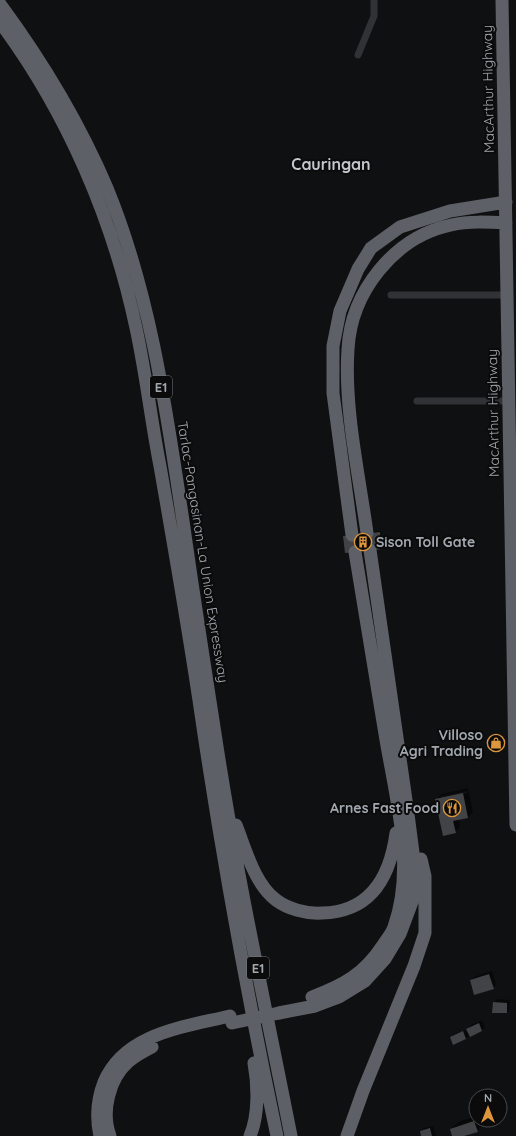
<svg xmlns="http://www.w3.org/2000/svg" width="516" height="1136" font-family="Quicksand,sans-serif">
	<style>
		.shadow { fill: #0007; fill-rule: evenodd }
		.building { fill: #414346 }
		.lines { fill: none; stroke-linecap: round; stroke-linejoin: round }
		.street { stroke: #313235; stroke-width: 7 }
		.highway { stroke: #5d6066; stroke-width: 13 }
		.highway-bridge { stroke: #5d6066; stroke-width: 13 }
		.labels { text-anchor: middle; stroke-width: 4; stroke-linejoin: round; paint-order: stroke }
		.shield { fill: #0b0b0b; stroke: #75797e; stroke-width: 1 }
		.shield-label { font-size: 13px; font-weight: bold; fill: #a2a8b0 }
		.street-label { font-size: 14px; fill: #a2a8b0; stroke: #0b0b0b }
		.poi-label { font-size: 14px; font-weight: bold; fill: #a2a8b0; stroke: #0b0b0b; text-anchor: end }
		.quarter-label { font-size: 16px; font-weight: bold; fill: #c2c6cd; stroke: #0b0b0b }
	</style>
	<rect width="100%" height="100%" fill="#0f1011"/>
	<!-- shadow -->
	<path class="shadow" d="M381,531L383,546L382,548L346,552L344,536L345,535Z
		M468,788L473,812L468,817L459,819L460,827L455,832L436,799L442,794ZM468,791V793L441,799V796Z
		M492,971L496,985L493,988L471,980L474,977Z
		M497,999L510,1000V1009L507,1012L494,1003Z
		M482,1020L485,1027L482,1030L454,1044L451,1037L454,1034L467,1030L471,1025Z
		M476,1116V1120H483L484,1124L477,1131L460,1136H453L451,1129L458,1122Z
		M433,1126L436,1136H422L421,1131L424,1128Z"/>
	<!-- building -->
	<path class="building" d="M380,532L382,549L345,553L343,536Z
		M463,793L468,818L453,821L456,833L443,836L435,799Z
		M489,974L494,989L474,995L470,980Z
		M493,1002L507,1003V1013H492Z
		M479,1023L482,1031L470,1037L466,1029Z
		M463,1031L466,1039L453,1045L450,1037Z
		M474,1121L478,1132L464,1136H452L450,1129Z
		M430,1128L432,1136H421L420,1131Z"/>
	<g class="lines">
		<!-- street -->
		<path class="street" d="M358,55L374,16V0
			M391,295H507
			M417,401H509"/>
		<!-- highway -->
		<path class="highway" d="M502,0L516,825
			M0,4C42,61 79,122 107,188C151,295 167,414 184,528C194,599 205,669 216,740C236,872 265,1004 291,1136
			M0,22C67,112 113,219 136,328C146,374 151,420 160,466C174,546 188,626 200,707C221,851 247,994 277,1136
			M367,533C359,474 344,409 348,349C351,292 394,237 451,225C469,221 488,222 506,223
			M352,535L333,393V346L340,311L358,269L371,248L400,227L450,211L506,202
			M236,825C246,850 254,883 276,900C288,909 306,914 322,913C370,912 390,878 396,833
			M312,997C344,985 364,974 383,945C387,939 392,933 394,927C416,865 395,796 385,734C375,673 365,612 355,552
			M279,1013L315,1006L339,997L365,981L385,959L400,934L412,902L416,876L408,814L370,550
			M100,1136C96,1118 97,1100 104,1082C125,1033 184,1027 230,1016
			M110,1136C101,1112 109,1079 128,1062C135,1056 144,1051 152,1047
			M250,1136C259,1115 258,1085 254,1063
			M347,1136L363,1091L414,966L425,933V876L421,859"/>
		<!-- highway-bridge -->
		<path class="highway-bridge" d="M232,1023L279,1013"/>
	</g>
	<!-- icons -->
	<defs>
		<symbol id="building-ring" viewBox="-11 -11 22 22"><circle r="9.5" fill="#0b0b0b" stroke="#dd963b" stroke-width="1.5"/><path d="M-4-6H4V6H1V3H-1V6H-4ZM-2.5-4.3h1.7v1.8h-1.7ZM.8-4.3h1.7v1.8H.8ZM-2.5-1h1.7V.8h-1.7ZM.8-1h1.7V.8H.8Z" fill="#dd963b"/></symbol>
		<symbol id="shop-ring" viewBox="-11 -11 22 22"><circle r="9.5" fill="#0b0b0b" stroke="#dd963b" stroke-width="1.5"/><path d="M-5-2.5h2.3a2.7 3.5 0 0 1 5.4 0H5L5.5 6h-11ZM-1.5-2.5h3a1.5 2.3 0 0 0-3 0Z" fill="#dd963b"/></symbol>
		<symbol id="restaurant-ring" viewBox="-11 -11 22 22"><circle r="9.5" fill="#0b0b0b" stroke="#dd963b" stroke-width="1.5"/><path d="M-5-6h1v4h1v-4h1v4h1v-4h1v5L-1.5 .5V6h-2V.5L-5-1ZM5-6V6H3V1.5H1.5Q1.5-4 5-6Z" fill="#dd963b"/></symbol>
	</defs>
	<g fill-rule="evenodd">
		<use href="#building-ring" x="353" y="532" width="20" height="20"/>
		<use href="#shop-ring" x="486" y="733" width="20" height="20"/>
		<use href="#restaurant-ring" x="442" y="798" width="20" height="20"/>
	</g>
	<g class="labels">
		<!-- shield labels -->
		<g class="shield">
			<rect x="150" y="376" width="22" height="22" rx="3"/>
			<rect x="247" y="957" width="22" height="22" rx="3"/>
		</g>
		<g class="shield-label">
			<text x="161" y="392">E1</text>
			<text x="258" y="973">E1</text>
		</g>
		<!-- street labels -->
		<g class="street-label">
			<text transform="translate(488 89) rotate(-91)" y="5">MacArthur Highway</text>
			<text transform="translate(493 413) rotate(-91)" y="5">MacArthur Highway</text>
			<text transform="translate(203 552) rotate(81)" y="5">Tarlac-Pangasinan-La Union Expressway</text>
		</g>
		<!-- poi labels -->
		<g class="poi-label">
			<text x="376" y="547" text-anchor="start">Sison Toll Gate</text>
			<text x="483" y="740">Villoso<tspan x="483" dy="16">Agri Trading</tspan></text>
			<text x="439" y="813">Arnes Fast Food</text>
		</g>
		<!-- quarter labels -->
		<g class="quarter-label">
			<text x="331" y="170">Cauringan</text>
		</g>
	</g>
	<!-- north arrow -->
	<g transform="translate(488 1108)"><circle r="19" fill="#0b0b0b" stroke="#474a4d"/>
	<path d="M0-3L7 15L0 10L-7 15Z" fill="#dd963b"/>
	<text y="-6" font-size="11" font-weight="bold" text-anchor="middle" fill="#a2a8b0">N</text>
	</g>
</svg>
